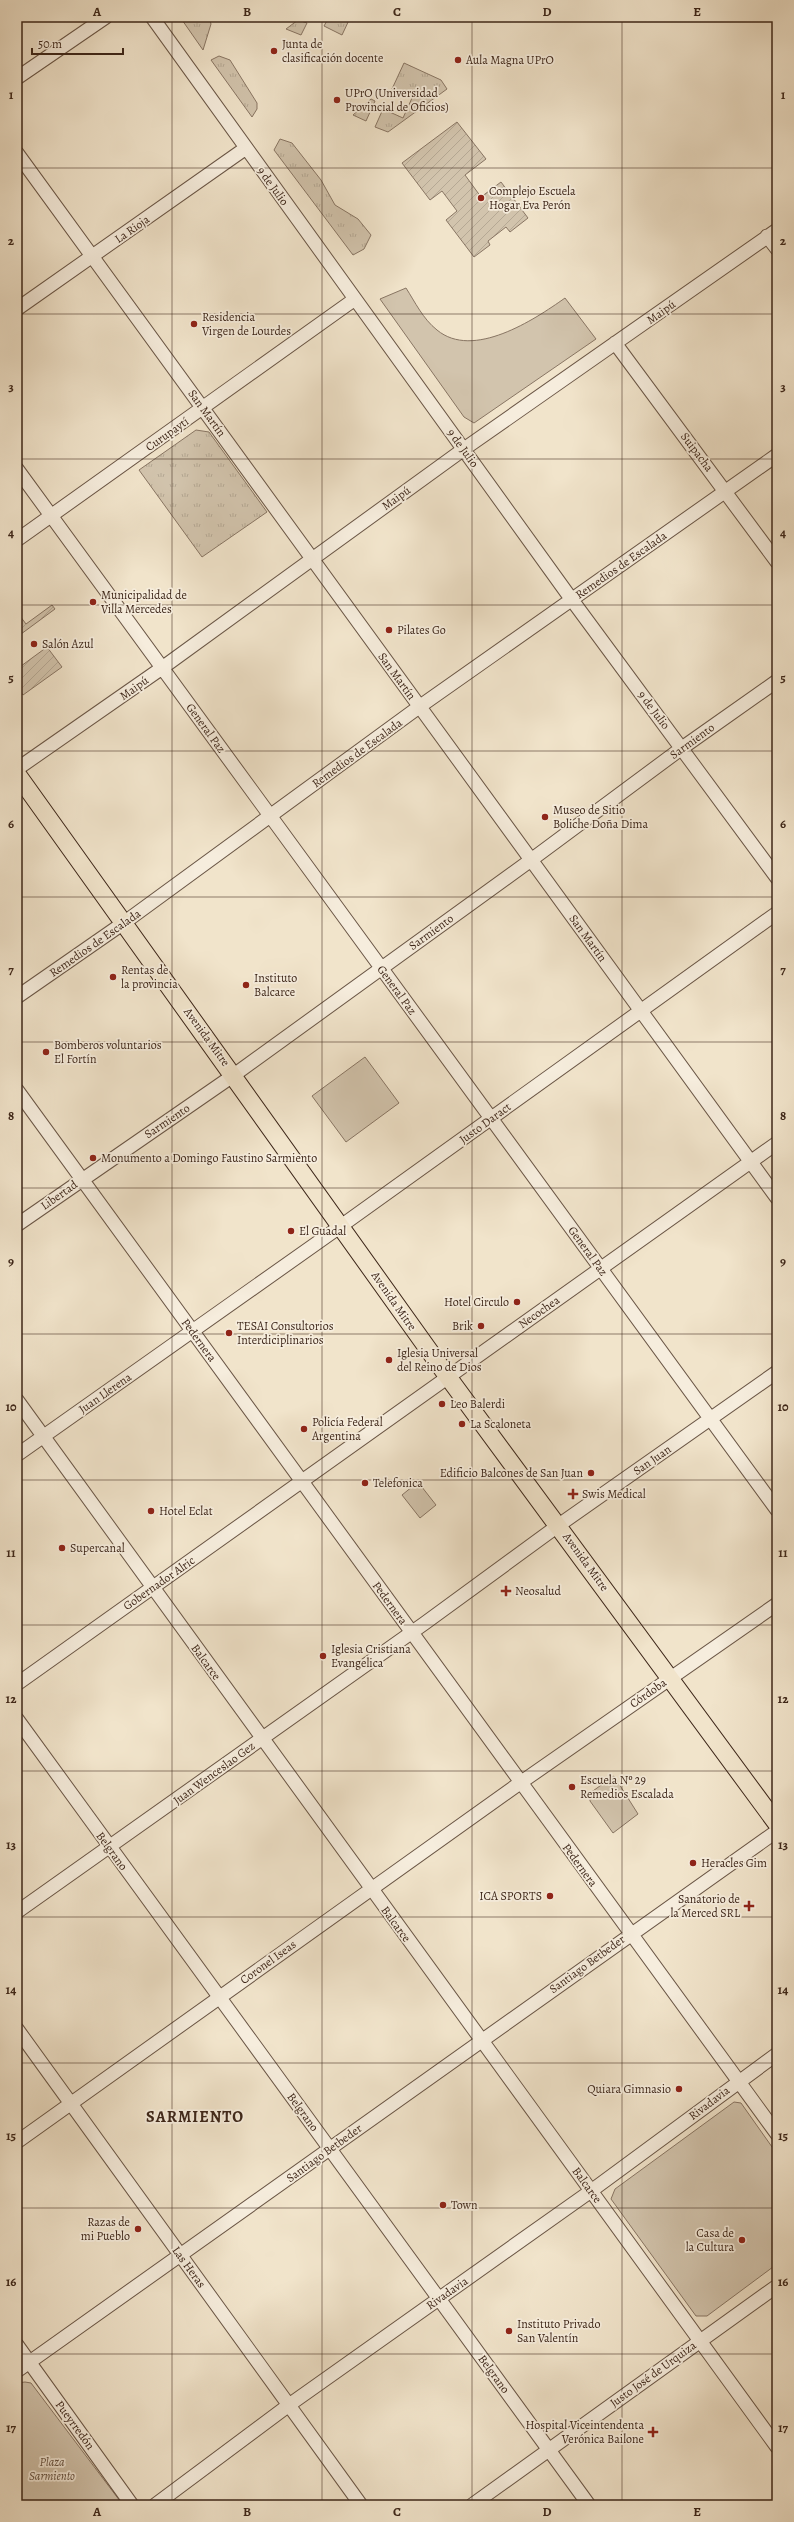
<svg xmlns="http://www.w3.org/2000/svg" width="794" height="2522" font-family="Alegreya,serif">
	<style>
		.grass { fill: url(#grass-tufts); stroke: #887563 }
		.park { fill: #d2c4ad; stroke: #887563 }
		.garden { fill: url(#garden-furrows); stroke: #887563 }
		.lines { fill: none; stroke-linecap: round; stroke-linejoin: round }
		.minor-casing { stroke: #6a5646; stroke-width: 15 }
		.major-casing { stroke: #3d2619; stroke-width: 19 }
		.minor { stroke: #f6eddd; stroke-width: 13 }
		.major { stroke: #f1e4cb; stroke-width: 17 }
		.grid { fill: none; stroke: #3d2619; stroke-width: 1; stroke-opacity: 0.55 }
		.poi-dot { fill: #8f2418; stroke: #f6eddd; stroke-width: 1.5 }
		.labels { text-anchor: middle; stroke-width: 3.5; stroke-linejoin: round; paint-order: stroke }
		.poi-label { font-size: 12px; fill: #3d2619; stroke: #f6eddd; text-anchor: start }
		.street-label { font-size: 12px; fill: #3d2619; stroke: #f6eddd }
		.park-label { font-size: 12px; font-style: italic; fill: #624e3e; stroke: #f6eddd }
		.district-label { font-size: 16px; font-weight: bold; letter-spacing: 1px; fill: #3d2619; stroke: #f6eddd }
		.neatline { fill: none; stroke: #3d2619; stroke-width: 1.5 }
		.grid-label { font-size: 13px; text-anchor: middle; font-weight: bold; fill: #3d2619 }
	</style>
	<defs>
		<pattern id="grass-tufts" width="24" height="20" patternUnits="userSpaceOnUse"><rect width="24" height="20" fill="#d2c4ad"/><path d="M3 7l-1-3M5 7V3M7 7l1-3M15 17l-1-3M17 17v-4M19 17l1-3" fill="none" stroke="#b5a894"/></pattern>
		<pattern id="garden-furrows" width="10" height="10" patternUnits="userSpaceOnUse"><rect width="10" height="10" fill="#d2c4ad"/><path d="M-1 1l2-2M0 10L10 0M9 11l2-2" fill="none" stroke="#b5a894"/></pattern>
	</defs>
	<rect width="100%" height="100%" fill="#f1e4cb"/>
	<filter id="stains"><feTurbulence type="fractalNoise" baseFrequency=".005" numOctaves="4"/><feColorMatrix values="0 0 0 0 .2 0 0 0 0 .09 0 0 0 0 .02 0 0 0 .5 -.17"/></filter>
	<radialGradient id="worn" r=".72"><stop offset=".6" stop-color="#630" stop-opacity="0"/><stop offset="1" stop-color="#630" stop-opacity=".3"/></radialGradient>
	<!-- grass -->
	<path class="grass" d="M180,17H209L211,24L203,50Z
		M329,17L350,18L342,35L324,26Z
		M298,20L307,23L301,35L286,29Z
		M219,56L230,60L257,103V109L252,117L211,60Z
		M404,63L441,80L447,89L388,132L375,127L383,109L403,118L412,98L392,89Z
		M371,99L375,101L366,121L353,115Z
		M280,139L292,143L321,180L335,205L358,219L371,235L364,249L353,255L274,150Z
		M196,430L209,432L267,512L202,557L139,470Z"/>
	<!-- park -->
	<path class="park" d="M406,288C415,302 423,319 437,330C473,360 534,320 565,298L596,339L474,423L464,417L380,299Z
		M365,1057L399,1103L346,1142L312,1096Z
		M418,1482L436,1505L420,1518L402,1495Z
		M614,1776L638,1814L613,1833L590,1801V1793Z
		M734,2102L741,2103L777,2154V2264L707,2316H696L611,2199L615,2189Z
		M25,2382L31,2383L123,2505H17V2383Z"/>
	<!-- garden -->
	<path class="garden" d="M457,122L486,159L465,175L481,197L501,182L528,218L510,232L506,227L488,241L490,245L474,257L446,220L457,211L442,191L430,200L402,163Z
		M52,605L55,609L17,637V612L26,624Z
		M47,647L62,667L23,695L17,687V669Z"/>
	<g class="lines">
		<defs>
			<path id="minor" d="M152,17L572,600L777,878
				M17,78L106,17
				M17,153L777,1198
				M767,236L777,249
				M17,309L246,148
				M615,343L777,562
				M17,469L777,1510
				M17,540L355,299
				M17,769L162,668L464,449L777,230
				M17,997L125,922L419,707L777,455
				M17,1090L777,2134
				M17,1225L234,1075L531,860L682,748L777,681
				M17,1400L777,2447
				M17,1455L341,1226L777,913
				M17,1684L777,1143
				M17,1719L589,2505
				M17,1912L425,1623L559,1525L777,1372
				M17,2029L361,2505
				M17,2142L520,1783L777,1604
				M17,2345L132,2505
				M17,2371L777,1831
				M155,2505L289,2405L591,2191L777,2054
				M472,2505L777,2286"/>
			<path id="major" d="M17,774L448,1377L777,1824"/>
		</defs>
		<!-- minor casing -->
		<use href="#minor" class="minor-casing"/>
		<!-- major casing -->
		<use href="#major" class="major-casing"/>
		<!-- minor -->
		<use href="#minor" class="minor"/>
		<!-- major -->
		<use href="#major" class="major"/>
	</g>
	<!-- grid -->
	<path class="grid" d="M172,17V2505M322,17V2505M472,17V2505M622,17V2505M17,168H777M17,314H777M17,459H777M17,605H777M17,751H777M17,897H777M17,1042H777M17,1188H777M17,1334H777M17,1480H777M17,1625H777M17,1771H777M17,1917H777M17,2063H777M17,2208H777M17,2354H777"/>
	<!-- markers -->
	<g class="poi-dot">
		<circle cx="274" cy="51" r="4"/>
		<circle cx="458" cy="60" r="4"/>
		<circle cx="337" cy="100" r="4"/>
		<circle cx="481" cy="198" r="4"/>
		<circle cx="194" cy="324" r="4"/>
		<circle cx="93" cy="602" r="4"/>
		<circle cx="389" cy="630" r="4"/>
		<circle cx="34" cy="644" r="4"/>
		<circle cx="545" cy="817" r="4"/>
		<circle cx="113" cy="977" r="4"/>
		<circle cx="246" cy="985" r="4"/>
		<circle cx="46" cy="1052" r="4"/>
		<circle cx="93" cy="1158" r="4"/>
		<circle cx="291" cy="1231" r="4"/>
		<circle cx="517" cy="1302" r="4"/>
		<circle cx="481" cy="1326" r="4"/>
		<circle cx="229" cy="1333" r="4"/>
		<circle cx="389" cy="1360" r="4"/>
		<circle cx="442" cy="1404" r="4"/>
		<circle cx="462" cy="1424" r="4"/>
		<circle cx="304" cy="1429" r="4"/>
		<circle cx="591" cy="1473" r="4"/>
		<circle cx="365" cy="1483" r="4"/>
		<path d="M571 1488h4v4h4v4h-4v4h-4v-4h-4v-4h4z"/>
		<circle cx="151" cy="1511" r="4"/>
		<circle cx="62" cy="1548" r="4"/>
		<path d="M504 1585h4v4h4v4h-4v4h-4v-4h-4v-4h4z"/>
		<circle cx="323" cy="1656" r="4"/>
		<circle cx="572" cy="1787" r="4"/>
		<circle cx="693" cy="1863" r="4"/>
		<circle cx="550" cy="1896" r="4"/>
		<path d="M747 1900h4v4h4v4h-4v4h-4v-4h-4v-4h4z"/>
		<circle cx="679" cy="2089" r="4"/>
		<circle cx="443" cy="2205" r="4"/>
		<circle cx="138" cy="2229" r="4"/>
		<circle cx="742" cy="2240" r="4"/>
		<circle cx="509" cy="2331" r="4"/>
		<path d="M651 2426h4v4h4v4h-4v4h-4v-4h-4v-4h4z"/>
	</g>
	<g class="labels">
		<!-- poi labels -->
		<g class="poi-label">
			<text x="282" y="48">Junta de<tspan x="282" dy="14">clasificación docente</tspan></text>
			<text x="466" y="64">Aula Magna UPrO</text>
			<text x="345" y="97">UPrO (Universidad<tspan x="345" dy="14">Provincial de Oficios)</tspan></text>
			<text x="489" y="195">Complejo Escuela<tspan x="489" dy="14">Hogar Eva Perón</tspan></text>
			<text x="202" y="321">Residencia<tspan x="202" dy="14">Virgen de Lourdes</tspan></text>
			<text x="101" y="599">Municipalidad de<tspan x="101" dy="14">Villa Mercedes</tspan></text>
			<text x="397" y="634">Pilates Go</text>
			<text x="42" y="648">Salón Azul</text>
			<text x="553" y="814">Museo de Sitio<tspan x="553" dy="14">Boliche Doña Dima</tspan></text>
			<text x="121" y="974">Rentas de<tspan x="121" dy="14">la provincia</tspan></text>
			<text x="254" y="982">Instituto<tspan x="254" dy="14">Balcarce</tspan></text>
			<text x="54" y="1049">Bomberos voluntarios<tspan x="54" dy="14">El Fortín</tspan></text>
			<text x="101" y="1162">Monumento a Domingo Faustino Sarmiento</text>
			<text x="299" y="1235">El Guadal</text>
			<text x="509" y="1306" text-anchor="end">Hotel Circulo</text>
			<text x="237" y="1330">TESAI Consultorios<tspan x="237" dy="14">Interdiciplinarios</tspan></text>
			<text x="473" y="1330" text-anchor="end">Brik</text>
			<text x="397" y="1357">Iglesia Universal<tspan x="397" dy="14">del Reino de Dios</tspan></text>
			<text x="450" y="1408">Leo Balerdi</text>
			<text x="312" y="1426">Policía Federal<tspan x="312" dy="14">Argentina</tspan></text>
			<text x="470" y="1428">La Scaloneta</text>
			<text x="583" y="1477" text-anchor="end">Edificio Balcones de San Juan</text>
			<text x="373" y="1487">Telefonica</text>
			<text x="582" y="1498">Swis Medical</text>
			<text x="159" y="1515">Hotel Eclat</text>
			<text x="70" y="1552">Supercanal</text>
			<text x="515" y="1595">Neosalud</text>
			<text x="331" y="1653">Iglesia Cristiana<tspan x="331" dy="14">Evangelica</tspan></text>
			<text x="580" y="1784">Escuela Nº 29<tspan x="580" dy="14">Remedios Escalada</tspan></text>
			<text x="701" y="1867">Heracles Gim</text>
			<text x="542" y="1900" text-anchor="end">ICA SPORTS</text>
			<text x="740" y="1903" text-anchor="end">Sanatorio de<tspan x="740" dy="14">la Merced SRL</tspan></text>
			<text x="671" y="2093" text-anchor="end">Quiara Gimnasio</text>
			<text x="451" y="2209">Town</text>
			<text x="130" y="2226" text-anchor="end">Razas de<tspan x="130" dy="14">mi Pueblo</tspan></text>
			<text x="734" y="2237" text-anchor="end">Casa de<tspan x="734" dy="14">la Cultura</tspan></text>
			<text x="517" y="2328">Instituto Privado<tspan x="517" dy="14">San Valentín</tspan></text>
			<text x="644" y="2429" text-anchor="end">Hospital Viceintendenta<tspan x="644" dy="14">Verónica Bailone</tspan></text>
		</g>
		<!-- street labels -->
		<g class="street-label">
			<text transform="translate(273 186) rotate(54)" y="4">9 de Julio</text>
			<text transform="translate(132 229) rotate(-35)" y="4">La Rioja</text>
			<text transform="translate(661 312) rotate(-35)" y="4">Maipú</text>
			<text transform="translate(207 413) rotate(54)" y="4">San Martín</text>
			<text transform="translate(167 434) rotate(-35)" y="4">Curupaytí</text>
			<text transform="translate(463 448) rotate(54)" y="4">9 de Julio</text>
			<text transform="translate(697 452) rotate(53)" y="4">Suipacha</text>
			<text transform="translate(396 498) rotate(-36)" y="4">Maipú</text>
			<text transform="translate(621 565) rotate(-35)" y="4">Remedios de Escalada</text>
			<text transform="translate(397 676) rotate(54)" y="4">San Martín</text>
			<text transform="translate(134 688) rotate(-35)" y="4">Maipú</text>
			<text transform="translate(654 710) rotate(53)" y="4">9 de Julio</text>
			<text transform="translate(206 728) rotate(54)" y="4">General Paz</text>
			<text transform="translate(692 741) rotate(-36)" y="4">Sarmiento</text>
			<text transform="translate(357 753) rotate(-36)" y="4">Remedios de Escalada</text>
			<text transform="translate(431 932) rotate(-36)" y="4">Sarmiento</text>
			<text transform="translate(588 938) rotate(54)" y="4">San Martín</text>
			<text transform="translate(95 943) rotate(-35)" y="4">Remedios de Escalada</text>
			<text transform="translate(397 990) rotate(54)" y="4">General Paz</text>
			<text transform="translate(207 1037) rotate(54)" y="4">Avenida Mitre</text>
			<text transform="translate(167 1121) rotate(-34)" y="4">Sarmiento</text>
			<text transform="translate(485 1123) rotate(-36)" y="4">Justo Daract</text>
			<text transform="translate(59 1195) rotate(-35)" y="4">Libertad</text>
			<text transform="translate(588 1251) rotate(54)" y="4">General Paz</text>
			<text transform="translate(394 1301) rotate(55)" y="4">Avenida Mitre</text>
			<text transform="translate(539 1312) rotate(-35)" y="4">Necochea</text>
			<text transform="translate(199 1340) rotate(54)" y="4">Pedernera</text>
			<text transform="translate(105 1393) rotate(-35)" y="4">Juan Llerena</text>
			<text transform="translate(652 1460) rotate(-35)" y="4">San Juan</text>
			<text transform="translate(586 1562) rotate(54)" y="4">Avenida Mitre</text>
			<text transform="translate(159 1583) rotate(-35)" y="4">Gobernador Alric</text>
			<text transform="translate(390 1603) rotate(54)" y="4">Pedernera</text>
			<text transform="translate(206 1662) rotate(54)" y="4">Balcarce</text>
			<text transform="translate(648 1693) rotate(-35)" y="4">Córdoba</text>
			<text transform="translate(214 1773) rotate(-36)" y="4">Juan Wenceslao Gez</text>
			<text transform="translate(112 1851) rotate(54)" y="4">Belgrano</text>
			<text transform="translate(580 1865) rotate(54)" y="4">Pedernera</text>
			<text transform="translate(396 1924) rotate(54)" y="4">Balcarce</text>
			<text transform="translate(268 1962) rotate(-36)" y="4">Coronel Iseas</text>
			<text transform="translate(587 1964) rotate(-36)" y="4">Santiago Betbeder</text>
			<text transform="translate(709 2103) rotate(-37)" y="4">Rivadavia</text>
			<text transform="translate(303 2112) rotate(54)" y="4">Belgrano</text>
			<text transform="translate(324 2153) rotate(-36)" y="4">Santiago Betbeder</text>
			<text transform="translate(587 2185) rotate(54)" y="4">Balcarce</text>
			<text transform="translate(189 2267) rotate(54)" y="4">Las Heras</text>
			<text transform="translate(447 2293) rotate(-35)" y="4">Rivadavia</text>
			<text transform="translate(494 2374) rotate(54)" y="4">Belgrano</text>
			<text transform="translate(653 2374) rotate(-36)" y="4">Justo José de Urquiza</text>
			<text transform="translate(75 2425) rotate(54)" y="4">Pueyrredón</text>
		</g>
		<!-- park labels -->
		<g class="park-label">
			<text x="52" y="2466">Plaza<tspan x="52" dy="14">Sarmiento</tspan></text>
		</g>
		<!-- district labels -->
		<g class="district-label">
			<text x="195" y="2122">SARMIENTO</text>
		</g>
	</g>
	<!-- margin -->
	<rect width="794" height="2522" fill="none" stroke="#f1e4cb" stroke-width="44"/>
	<!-- scale -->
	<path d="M32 48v6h91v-6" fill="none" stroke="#3d2619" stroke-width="2"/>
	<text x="38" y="48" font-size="12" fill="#3d2619" stroke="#f6eddd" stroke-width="3" paint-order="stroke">50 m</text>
	<rect x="22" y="22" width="750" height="2478" class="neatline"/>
	<g class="grid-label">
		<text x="97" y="16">A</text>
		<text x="247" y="16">B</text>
		<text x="397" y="16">C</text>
		<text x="547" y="16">D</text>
		<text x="697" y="16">E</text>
		<text x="11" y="99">1</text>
		<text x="783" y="99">1</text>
		<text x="11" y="245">2</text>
		<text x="783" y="245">2</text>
		<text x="11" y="391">3</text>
		<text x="783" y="391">3</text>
		<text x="11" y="537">4</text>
		<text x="783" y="537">4</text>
		<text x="11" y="682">5</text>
		<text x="783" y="682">5</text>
		<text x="11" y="828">6</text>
		<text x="783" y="828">6</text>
		<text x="11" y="974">7</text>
		<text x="783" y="974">7</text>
		<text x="11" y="1120">8</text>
		<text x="783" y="1120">8</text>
		<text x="11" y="1266">9</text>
		<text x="783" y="1266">9</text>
		<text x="11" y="1411">10</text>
		<text x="783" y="1411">10</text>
		<text x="11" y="1557">11</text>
		<text x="783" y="1557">11</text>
		<text x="11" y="1703">12</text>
		<text x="783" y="1703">12</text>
		<text x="11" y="1849">13</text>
		<text x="783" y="1849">13</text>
		<text x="11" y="1994">14</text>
		<text x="783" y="1994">14</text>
		<text x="11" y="2140">15</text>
		<text x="783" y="2140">15</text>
		<text x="11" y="2286">16</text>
		<text x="783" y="2286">16</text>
		<text x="11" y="2432">17</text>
		<text x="783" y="2432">17</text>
		<text x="97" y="2516">A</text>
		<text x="247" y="2516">B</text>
		<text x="397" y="2516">C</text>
		<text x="547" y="2516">D</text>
		<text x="697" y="2516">E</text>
	</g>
	<rect width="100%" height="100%" filter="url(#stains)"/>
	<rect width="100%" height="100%" fill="url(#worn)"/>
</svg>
